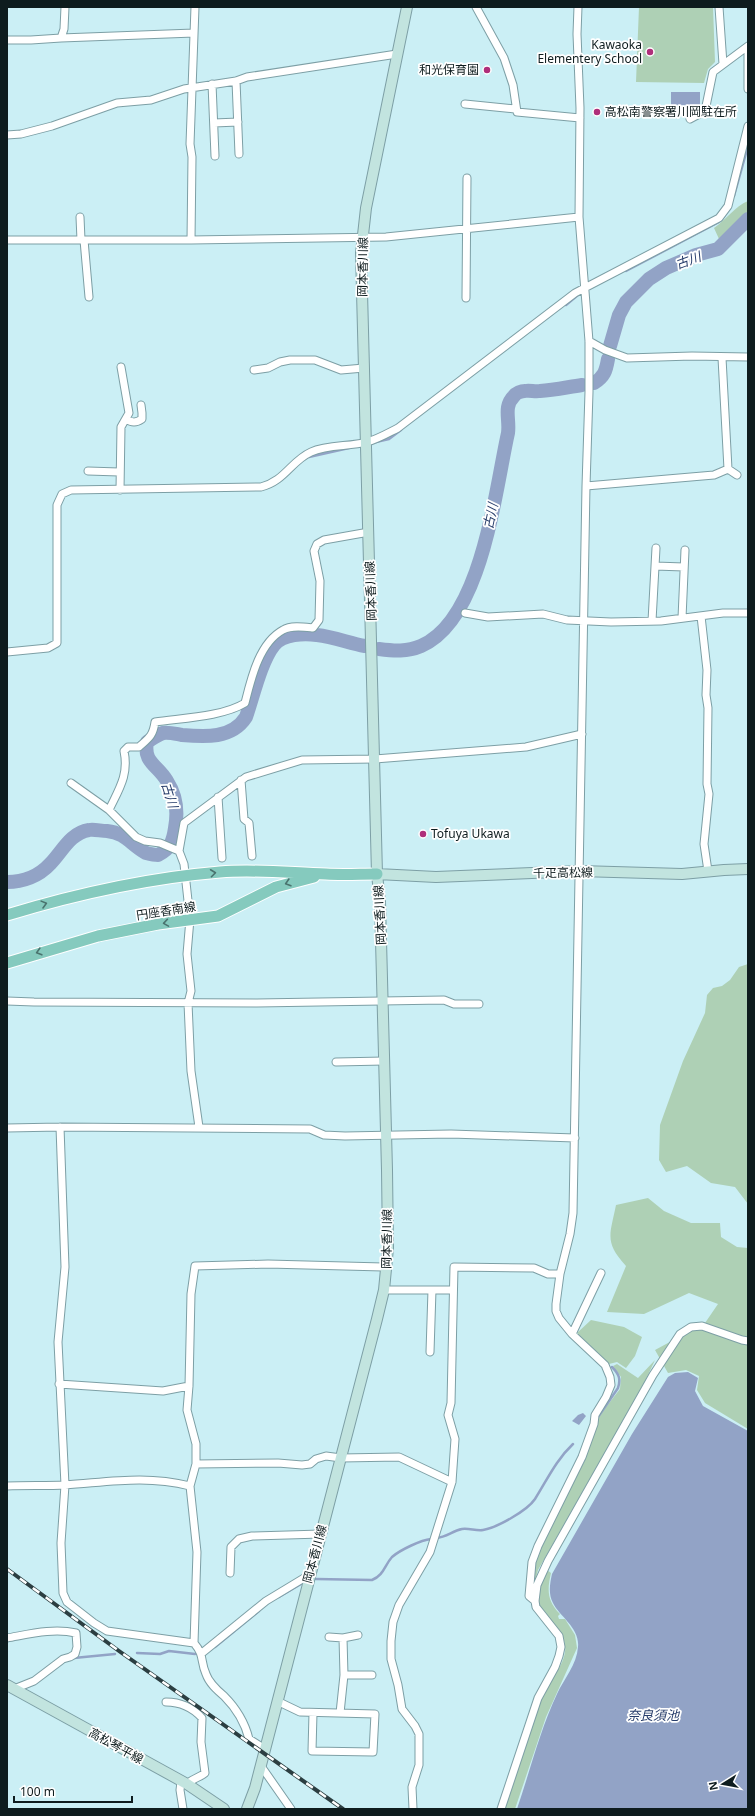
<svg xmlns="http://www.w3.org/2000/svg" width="755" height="1816" font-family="'Noto Sans','Noto Sans JP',sans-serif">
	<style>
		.green { fill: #aed0b5 }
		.water { fill: #92a3c6 }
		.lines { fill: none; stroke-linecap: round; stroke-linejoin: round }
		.stream { stroke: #92a3c6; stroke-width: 2.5 }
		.river { stroke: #92a3c6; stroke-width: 14 }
		.street-casing { stroke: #7d9fa5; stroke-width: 9 }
		.secondary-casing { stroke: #7d9fa5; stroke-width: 12 }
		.primary-casing { stroke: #fff; stroke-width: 13 }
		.street { stroke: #fff; stroke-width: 7 }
		.secondary { stroke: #c2e4df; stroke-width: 10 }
		.primary { stroke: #85cabe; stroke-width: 11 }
		.rail-casing { stroke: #2c3e41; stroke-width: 4 }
		.rail { stroke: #fff; stroke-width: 2.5; stroke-dasharray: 8; stroke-linecap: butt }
		.oneway { stroke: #4a736e }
		.poi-dot { fill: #af2e7a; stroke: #fff; stroke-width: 1.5 }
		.labels { text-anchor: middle; stroke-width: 3.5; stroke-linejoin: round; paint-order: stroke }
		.poi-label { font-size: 12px; fill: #0e1c1e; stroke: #fff; text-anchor: end }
		.street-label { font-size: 12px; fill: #0e1c1e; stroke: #fff }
		.water-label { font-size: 13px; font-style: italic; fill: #263c6a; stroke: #fff }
	</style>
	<rect width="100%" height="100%" fill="#cbeff5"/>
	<!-- green -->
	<path class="green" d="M639,7H713L715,62L708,69L704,83L636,82Z
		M748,201V214L722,242L717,244L719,239L714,228C726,220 735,206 748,201Z
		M748,964V1204L735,1187L711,1183L687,1166L666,1172L659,1160L660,1125L683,1061L705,1013L707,995L713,988L722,986L730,980L739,967Z
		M648,1198L664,1211L691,1223H720L721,1237L737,1247L748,1248V1429L705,1403L697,1390L699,1376L686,1370L668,1373L655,1350L705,1323L718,1304L689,1293L644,1314L607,1312L626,1266C604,1242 610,1235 616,1205Z
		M591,1320L624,1327L642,1337L635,1356L626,1368L617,1362L609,1364L577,1333Z
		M655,1360L642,1388L538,1570L532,1594L535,1559L584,1462L595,1432L599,1416L620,1389L621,1377L613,1366L617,1364L638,1378Z
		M547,1570L551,1573C547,1590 547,1601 560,1614L558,1616L559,1619H565L575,1635L577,1648L546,1717L515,1809H505L538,1710C539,1706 539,1702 541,1698C546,1682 562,1671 565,1652C568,1626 538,1621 538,1599C537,1589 543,1579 547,1570Z"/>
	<!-- water -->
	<path class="water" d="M671,92H700V106L671,105Z
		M688,1372L698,1378L695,1391L703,1406L748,1431V1809H517C530,1771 540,1730 557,1694C564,1679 577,1664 578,1647C580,1628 560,1617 553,1603C548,1594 550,1583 552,1574L632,1434L668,1377L675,1373Z
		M583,1413L586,1416L579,1425L572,1421L578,1415Z"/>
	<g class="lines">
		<!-- stream -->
		<path class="stream" d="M734,196L748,146
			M722,219L728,210
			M626,271L719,222
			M566,305L578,295
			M376,442L389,439L401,430
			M309,457L349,448
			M598,1417L618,1388C621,1379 619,1374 612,1367
			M436,1538C447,1537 452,1531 462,1529C469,1528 476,1531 483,1530C496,1528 527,1511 535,1499C547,1480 556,1460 573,1444
			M316,1579L372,1580C384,1575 384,1566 392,1557C400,1550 421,1540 431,1539
			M279,1597L301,1584
			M215,1647L259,1611
			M137,1653L160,1654L169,1651L195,1654
			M74,1658L115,1654"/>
		<!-- river -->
		<path class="river" d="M610,346L619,315L626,302L649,279L666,268L696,255L718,249L748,219
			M594,383C604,377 606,371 608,359
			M379,649C394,651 407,652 421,646C482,620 495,491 508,433C510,419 503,407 514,396C516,393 521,391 525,391C530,390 535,392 540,391C554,390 568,387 582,385
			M7,882C23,882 39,876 50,864C62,852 70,833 89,830C94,829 101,831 107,831C126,833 131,845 146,853C150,854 154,855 158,855C170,849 173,842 175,828C178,812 176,795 167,781C158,765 143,763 147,742C152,739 157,735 163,733C169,732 176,734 182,735C205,737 232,739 246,717C253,697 261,661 274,645C283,634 304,633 317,635C334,637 349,643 365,646"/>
		<defs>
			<path id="street" d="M476,7L504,58L513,85L517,112L580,118
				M719,7L723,64
				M61,38L194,33
				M7,40H31L61,38L64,29L65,7
				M748,48V89
				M236,81L239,154
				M212,84L215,156
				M465,104L515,109
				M690,119L705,111L713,72L748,46
				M214,123L238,122
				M7,135L21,134L52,126L117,103L151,100L184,89L236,81L247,77L397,54
				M80,217L81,240
				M7,240H191L386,237L579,217
				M84,240L89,297
				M191,240L192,157L190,144L195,7
				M466,298L467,178
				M589,341L605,350L627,358L692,356L748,357
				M722,358L728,469L737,475
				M254,370L268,368L280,362L290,360H315L341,370L364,368
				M126,419C132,423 136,423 142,419V413L141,405
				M88,471L119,472
				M586,486L714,475L728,469
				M120,490L121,427L129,413L121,367
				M655,566L684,567
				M465,613L488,617L543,614L567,620L611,622L661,621L723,613H748
				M701,616L707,670L706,695L708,708L707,784L709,794L704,844L708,871
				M682,618L685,550
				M652,621L656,548
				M7,652L48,648L57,643V505L62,494L71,490L261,487C285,481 291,461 311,452C328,444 349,447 367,442C378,439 388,433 398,428L575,293L719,218L728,206L748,126
				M241,780L244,819L249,823L252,856
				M71,783L109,810L136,837L145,841L160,843L179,851L184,864L190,919L187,954L191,991L188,1003L191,1071L199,1127
				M218,797L222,858
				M109,810C119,789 129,775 124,751L128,747H139C149,738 153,736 155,722C181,718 222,717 245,703C251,679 259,643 283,630C291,625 304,627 313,628L319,620L320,581L314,551L317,544L324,540L369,532
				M179,851L184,823L246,777L302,760L375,759L526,747L582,734
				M7,1001L34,1002L257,1003L444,1000L454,1004H479
				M336,1062L384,1061
				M60,1127L65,1267L58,1342L65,1485L61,1543L63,1593L67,1602L94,1623L107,1631L194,1643C205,1656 200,1661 206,1674C209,1683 217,1690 224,1696C236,1708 245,1723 249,1739L265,1749
				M7,1128L60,1127L310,1129L324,1135L345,1136L451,1134L575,1138
				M384,1290H453
				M572,1334L601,1273
				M430,1352L432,1290
				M59,1384L163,1391L189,1386
				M196,1464L278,1463L302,1465L310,1464L316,1459L326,1456L341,1458L399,1457L452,1482
				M7,1486C26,1485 46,1486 65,1485C110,1482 145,1475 190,1486
				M230,1573L231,1547L239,1539L252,1536L321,1534
				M535,1601L529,1596L532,1562L538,1546L582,1457L594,1424L595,1415L606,1397L611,1385L610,1377L605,1365L572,1334L559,1318L556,1311V1304L560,1274L570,1234L573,1213L586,486L589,392V341L579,217L580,108L577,34L578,7
				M329,1637L343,1638L358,1635
				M7,1638C30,1634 53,1628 76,1633L77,1647L75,1654L70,1657L63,1659L34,1681L14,1689
				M194,1643L197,1552L190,1486L196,1464V1444L187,1410L189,1386L191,1294L195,1266L268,1264L383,1267L387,1269
				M202,1653L266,1601L304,1578L309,1577
				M344,1675H372
				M277,1701L300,1712L375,1714L373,1752L312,1751L313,1713
				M166,1702C181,1702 192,1707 202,1718L201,1742L205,1773C199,1778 193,1778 187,1784
				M340,1713L344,1675L343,1638
				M261,1766L291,1809
				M181,1782L180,1790L183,1809
				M413,1809L412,1787L419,1765V1734L415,1726L402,1709L398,1685L391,1659V1641L393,1622L399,1605L430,1552L452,1482L455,1439L448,1415L451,1403L454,1267L534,1268L548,1274H560
				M501,1809L538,1698L555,1667L559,1656L561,1647L559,1636L536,1607L535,1601L537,1585L548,1561L653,1375L680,1334L691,1327L702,1326L742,1340L748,1341"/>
			<path id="secondary" d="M377,874L436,877L580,871L682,874L724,870L748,869
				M7,1685L187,1784L224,1809
				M247,1809L255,1788L377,1319L384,1290L388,1248L387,1170L380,902L377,874L361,253L366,208L407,7"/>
			<path id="primary" d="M7,915C76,894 148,878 220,872C256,869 291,873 326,874C343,875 360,874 377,874
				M7,963L98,936L158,924L218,916L276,887L314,877"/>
		</defs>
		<!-- street casing -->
		<use href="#street" class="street-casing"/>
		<!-- secondary casing -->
		<use href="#secondary" class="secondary-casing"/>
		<!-- primary casing -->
		<use href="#primary" class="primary-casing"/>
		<!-- street -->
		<use href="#street" class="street"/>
		<!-- secondary -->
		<use href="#secondary" class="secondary"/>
		<!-- primary -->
		<use href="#primary" class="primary"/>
		<defs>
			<path id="rail" d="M7,1569L119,1651L343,1809"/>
		</defs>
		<!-- rail casing -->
		<use href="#rail" class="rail-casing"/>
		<!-- rail -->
		<use href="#rail" class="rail"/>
	</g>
	<!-- one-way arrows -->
	<defs><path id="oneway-chevron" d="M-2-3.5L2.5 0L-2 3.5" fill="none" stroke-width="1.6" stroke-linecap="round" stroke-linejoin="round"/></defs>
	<g class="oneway">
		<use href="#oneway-chevron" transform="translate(213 873) rotate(-7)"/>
		<use href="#oneway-chevron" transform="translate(288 883) rotate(163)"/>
		<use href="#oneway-chevron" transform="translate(44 904) rotate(-15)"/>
		<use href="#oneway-chevron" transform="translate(166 923) rotate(171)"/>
		<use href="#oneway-chevron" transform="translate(39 952) rotate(164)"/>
	</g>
	<!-- markers -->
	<g class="poi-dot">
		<circle cx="650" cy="52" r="4"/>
		<circle cx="487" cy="70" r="4"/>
		<circle cx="597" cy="112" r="4"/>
		<circle cx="423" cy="834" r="4"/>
	</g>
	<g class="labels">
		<!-- poi labels -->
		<g class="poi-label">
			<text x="642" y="49">Kawaoka<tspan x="642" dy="14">Elementery School</tspan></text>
			<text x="479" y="74">和光保育園</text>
			<text x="605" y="116" text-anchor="start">高松南警察署川岡駐在所</text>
			<text x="431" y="838" text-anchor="start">Tofuya Ukawa</text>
		</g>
		<!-- street labels -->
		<g class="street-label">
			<text transform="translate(363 267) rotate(-89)" y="4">岡本香川線</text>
			<text transform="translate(371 591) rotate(-92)" y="4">岡本香川線</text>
			<text transform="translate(563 873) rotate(-1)" y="4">千疋高松線</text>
			<text transform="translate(166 911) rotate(-9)" y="4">円座香南線</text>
			<text transform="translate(380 915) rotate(-93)" y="4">岡本香川線</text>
			<text transform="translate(387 1239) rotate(-89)" y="4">岡本香川線</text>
			<text transform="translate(315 1554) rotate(-75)" y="4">岡本香川線</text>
			<text transform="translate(116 1746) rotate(29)" y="4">高松琴平線</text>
		</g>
		<!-- water labels -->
		<g class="water-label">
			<text transform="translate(688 260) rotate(-20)" y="5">古川</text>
			<text transform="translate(490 516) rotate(-78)" y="5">古川</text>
			<text transform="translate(170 795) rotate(73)" y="5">古川</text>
			<text x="653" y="1720">奈良須池</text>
		</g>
	</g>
	<!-- border -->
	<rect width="755" height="1816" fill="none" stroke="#0e1c1e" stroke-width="16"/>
	<!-- north arrow -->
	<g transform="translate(723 1784) rotate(259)" stroke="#ffffff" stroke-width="3" paint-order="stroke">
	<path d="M0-3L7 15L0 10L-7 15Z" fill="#0e1c1e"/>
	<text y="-6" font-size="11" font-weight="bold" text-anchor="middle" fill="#0e1c1e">N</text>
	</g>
	<!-- scale -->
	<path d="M14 1796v6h118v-6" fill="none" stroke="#0e1c1e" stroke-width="2"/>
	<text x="20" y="1796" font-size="12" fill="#0e1c1e" stroke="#ffffff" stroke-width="3" paint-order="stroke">100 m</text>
</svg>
